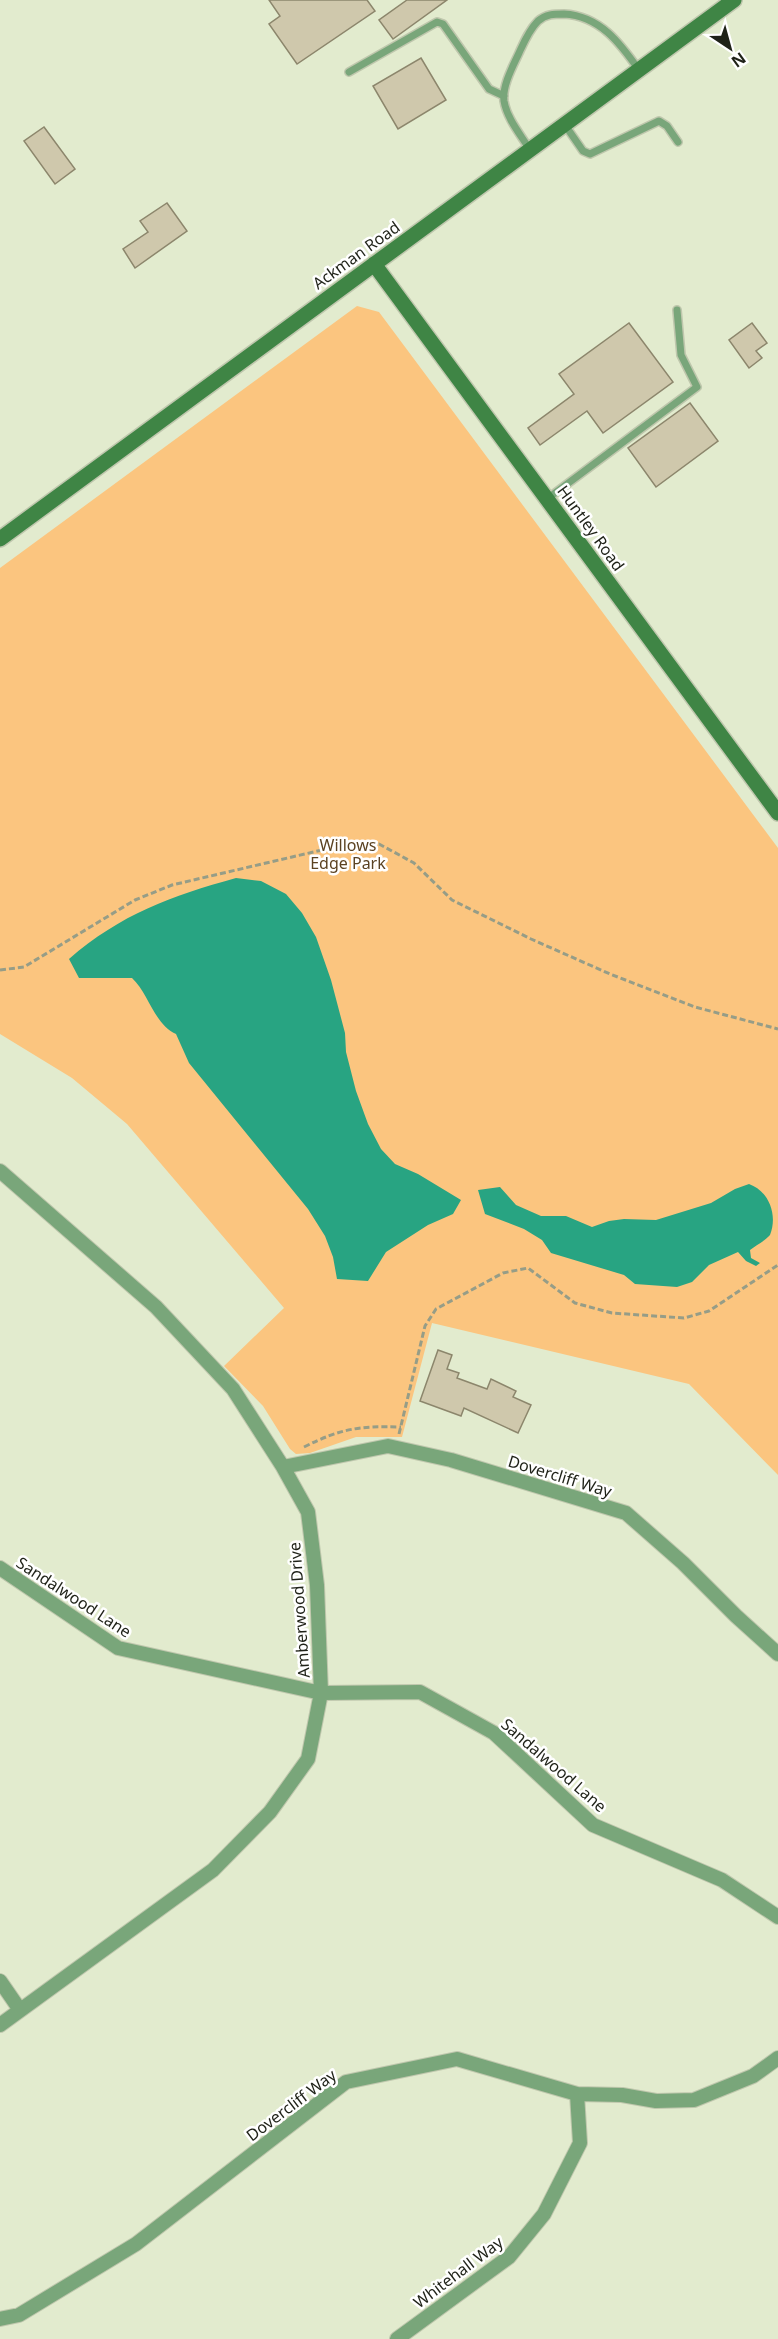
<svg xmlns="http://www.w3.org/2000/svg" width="778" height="2339" font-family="'Noto Sans',sans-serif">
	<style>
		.green { fill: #fbc57f }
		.water { fill: #28a482 }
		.building { fill: #cfc8ac; stroke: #8c866c; stroke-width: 1.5 }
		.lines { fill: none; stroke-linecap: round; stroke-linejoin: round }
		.lane-casing { stroke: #bfc7ad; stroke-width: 10 }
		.street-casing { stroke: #bfc7ad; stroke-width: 16 }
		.secondary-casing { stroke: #bfc7ad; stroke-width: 18 }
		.path { stroke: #969d87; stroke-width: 3; stroke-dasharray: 6 3; stroke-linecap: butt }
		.lane { stroke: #79a67a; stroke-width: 7 }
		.street { stroke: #79a67a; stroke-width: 14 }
		.secondary { stroke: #3f8545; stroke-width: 15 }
		.labels { text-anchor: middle; stroke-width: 5; stroke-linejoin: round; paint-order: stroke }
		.street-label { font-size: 16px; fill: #1f2218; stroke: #fff }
		.park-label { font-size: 16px; fill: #5b4221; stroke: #fff }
	</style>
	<rect width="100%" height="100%" fill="#e2ebce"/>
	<!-- green -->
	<path class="green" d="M357,306L379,312L778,848V1475L689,1384L432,1323L402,1437H356L310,1453L296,1454L290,1449L263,1406L224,1366L284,1308L127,1124L72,1078L0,1034V568Z"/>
	<!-- water -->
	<path class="water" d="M236,878L261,881L286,894L302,913L316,937L331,980L345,1033L346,1052L356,1091L368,1124L381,1149L395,1164L418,1174L461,1200L453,1214L428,1225L386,1252L368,1281L337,1279L333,1257L325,1236L308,1209L189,1063L176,1034C154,1024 149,994 132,978H79L69,959C121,914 171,896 236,878Z
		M749,1184C769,1191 778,1215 770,1235C765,1241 756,1245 750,1250L751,1258L760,1263L756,1266L746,1261L738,1252L709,1265L692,1282L677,1287L635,1284L624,1275L551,1253L542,1240L524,1229L485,1214L478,1190L500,1187L516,1205L541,1216H566L592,1227L609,1221L624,1219L656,1220L711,1203L735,1189Z"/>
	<!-- building -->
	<path class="building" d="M269,0H367L375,11L297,64L269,24L280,16Z
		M407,0H447L393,39L379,20Z
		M421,58L446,100L398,129L373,86Z
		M44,127L75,169L55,184L24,141Z
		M167,203L187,231L135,268L123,249L148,232L140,221Z
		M629,323L673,382L603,433L587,411L540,445L528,428L574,394L559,374Z
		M752,323L767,343L756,351L762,358L749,368L729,340Z
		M690,403L718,441L656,487L628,448Z
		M438,1350L452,1355L447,1369L459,1373L457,1378L487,1389L491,1379L516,1391L513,1397L531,1405L518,1433L464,1408L461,1416L420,1401Z"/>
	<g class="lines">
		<defs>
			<path id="lane" d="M349,72L437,22L443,24L489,89L504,96
				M565,125L583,151L590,154L659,121L667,126L678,142
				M530,150C521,135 507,119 504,101C502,86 513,66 519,53C524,42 529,30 538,21C546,14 554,14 564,14C600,16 620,43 639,70
				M547,499L697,387L681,355L677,310"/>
			<path id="street" d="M0,1171L156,1307L233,1389L283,1467L308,1512L317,1585L321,1693L308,1759L270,1812L213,1870L0,2025
				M283,1467L388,1446L451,1460L626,1513L683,1563L736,1616L778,1654
				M0,1568L118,1648L321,1693L420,1692L494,1733L593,1825L722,1880L778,1917
				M0,1981L20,2010
				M0,2319L19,2315L136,2244L346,2082L457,2059L577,2094L622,2095L656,2101L694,2100L753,2076L778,2058
				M397,2339L509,2257L544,2214L580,2143L577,2094"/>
			<path id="secondary" d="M374,264L778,813
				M0,539L734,0"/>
		</defs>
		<!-- lane casing -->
		<use href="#lane" class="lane-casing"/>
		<!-- street casing -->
		<use href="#street" class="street-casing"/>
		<!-- secondary casing -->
		<use href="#secondary" class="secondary-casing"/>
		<!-- path -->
		<path class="path" d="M0,970L24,967L135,900L172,885L339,846L379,844L414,863L452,900L531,939L610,974L695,1007L778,1029
			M399,1434L425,1326L436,1309L503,1273L528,1268L575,1303L612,1313L684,1318L709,1311L778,1265
			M304,1447C342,1428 359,1426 401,1427"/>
		<!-- lane -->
		<use href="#lane" class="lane"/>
		<!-- street -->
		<use href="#street" class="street"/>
		<!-- secondary -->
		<use href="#secondary" class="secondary"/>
	</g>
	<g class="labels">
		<!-- street labels -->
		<g class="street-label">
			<text transform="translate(356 255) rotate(-36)" y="6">Ackman Road</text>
			<text transform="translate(591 528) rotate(54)" y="6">Huntley Road</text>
			<text transform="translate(560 1476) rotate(17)" y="6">Dovercliff Way</text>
			<text transform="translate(74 1597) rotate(33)" y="6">Sandalwood Lane</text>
			<text transform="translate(299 1610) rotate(-94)" y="6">Amberwood Drive</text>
			<text transform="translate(554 1765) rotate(41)" y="6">Sandalwood Lane</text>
			<text transform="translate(291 2105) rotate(-37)" y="6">Dovercliff Way</text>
			<text transform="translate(458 2272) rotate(-37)" y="6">Whitehall Way</text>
		</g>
		<!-- park labels -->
		<g class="park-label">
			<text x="348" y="851">Willows<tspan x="348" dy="18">Edge Park</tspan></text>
		</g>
	</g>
	<!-- north arrow -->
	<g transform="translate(730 48) rotate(144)" stroke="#ffffff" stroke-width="4.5" paint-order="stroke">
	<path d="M0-4.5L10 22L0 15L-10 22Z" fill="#1f2218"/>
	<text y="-9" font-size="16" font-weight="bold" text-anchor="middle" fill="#1f2218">N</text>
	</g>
</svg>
